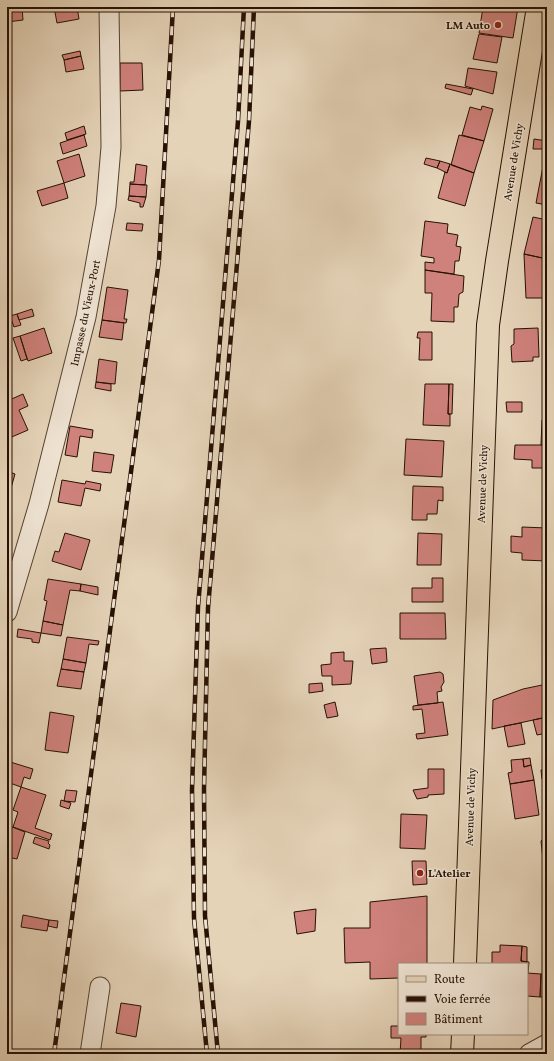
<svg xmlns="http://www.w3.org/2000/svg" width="554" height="1061" font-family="Vollkorn,serif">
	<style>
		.building { fill: #cf817b; stroke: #261103 }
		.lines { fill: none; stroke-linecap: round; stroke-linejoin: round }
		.street-casing { stroke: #564230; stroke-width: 21 }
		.primary-casing { stroke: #261103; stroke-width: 24 }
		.street { stroke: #eee2d1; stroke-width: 19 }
		.primary { stroke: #e5d3b8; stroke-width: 22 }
		.rail-casing { stroke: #261103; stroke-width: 4.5 }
		.rail { stroke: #eee2d1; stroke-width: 3; stroke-dasharray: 9; stroke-linecap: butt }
		.poi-dot { fill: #8f2418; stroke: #eee2d1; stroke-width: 1.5 }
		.labels { text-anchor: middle; stroke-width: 3; stroke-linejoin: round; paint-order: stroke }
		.poi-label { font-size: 11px; font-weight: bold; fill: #261103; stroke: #eee2d1; text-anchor: end }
		.street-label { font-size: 11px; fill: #261103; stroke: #eee2d1 }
	</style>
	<rect width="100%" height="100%" fill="#e5d3b8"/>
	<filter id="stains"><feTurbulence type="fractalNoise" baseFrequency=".005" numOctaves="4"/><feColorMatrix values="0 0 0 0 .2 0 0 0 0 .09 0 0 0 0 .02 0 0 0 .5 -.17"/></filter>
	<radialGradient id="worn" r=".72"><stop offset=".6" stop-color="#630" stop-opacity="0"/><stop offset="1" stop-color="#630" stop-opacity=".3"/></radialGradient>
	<!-- building -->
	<path class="building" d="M7,7H22L23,20L7,22Z
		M54,7H77L79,19L57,23Z
		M483,7H518L513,38L479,33Z
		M479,34L502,37L497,63L473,59Z
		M80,51L81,56L64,60L62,55Z
		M81,56L84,69L66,72L64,60Z
		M120,63H142L143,90L120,91Z
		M468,68L497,72L493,94L465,86Z
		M446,84L473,89L471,95L445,88Z
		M482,106L493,109L484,141L462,135L470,107L481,110Z
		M84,126L86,134L67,140L65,133Z
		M84,135L87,146L63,154L60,143Z
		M459,135L484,141L474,173L451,165Z
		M534,139L547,141V149H533Z
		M79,154L85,176L64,183L57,161Z
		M545,156H547V205L536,203Z
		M426,158L440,161L437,168L424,164Z
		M440,161L450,164L447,173L437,168Z
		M136,164L147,166L145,185L130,184V182H134Z
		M450,164L474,173L465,206L438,198L445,172L447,173Z
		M64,183L68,198L42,206L37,191Z
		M130,184L147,185L146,197L129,196Z
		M129,196L146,197L143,207H140V203L128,200Z
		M533,217L547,220V259L524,254Z
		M425,221L448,224L447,233L458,235L456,246L461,247L459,261H455L454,274L425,270V262L434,263V258L421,256Z
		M127,223L143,224L142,231L126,230Z
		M524,254L547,259V298H526Z
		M425,270L464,276L463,292L459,294L458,307H454V322L431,321L432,293H425Z
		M107,287L128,290L124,319H127L126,323L102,320Z
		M32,309L34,316L19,320L17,314Z
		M17,314L21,325L14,327L10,316Z
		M102,320L124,323L122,340L99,337Z
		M44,328L52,353L28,361L20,336Z
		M538,328L539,357H533V361L512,362L511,346L514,344V329Z
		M418,332H432V360H419L420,338H417Z
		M20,336L27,359L21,361L13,338Z
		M99,359L117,362L115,384L96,382Z
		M543,375H547V403L543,402Z
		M96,382L111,384V391L95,388Z
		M425,384H449L448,414H450V426L423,425Z
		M449,384H453L452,414H448Z
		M23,394L28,406L19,410L28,430L7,439V401Z
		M506,402H522V412H507Z
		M542,420H547V445H541Z
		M70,426L93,430L92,438L80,436L77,457L65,455Z
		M406,439L444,441L442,477L404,475Z
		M515,445H547L546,468H532V460L514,459Z
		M94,452L114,455L111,473L92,471Z
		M7,471L15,474L7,502L11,503L8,513H7Z
		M544,473H547V485L543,484Z
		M62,480L85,484L86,481L101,484L100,491L85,488L81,506L58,502Z
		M413,486L443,487V501L438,500L437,514H427V520H412Z
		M522,527L547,528V561L522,560V553L511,552V536L522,537Z
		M65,533L90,540L81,570L52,561L55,551L59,552Z
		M418,533L442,534L441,565H417Z
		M432,578H443V602H412V588H432Z
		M48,579L81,584L80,591L70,590L63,625L43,621L47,601L44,600Z
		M81,584L98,587V595L80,591Z
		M400,613H445L446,639H400Z
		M43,621L63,625L61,636L41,633Z
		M18,629L41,633L39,643L32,642V639L17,637Z
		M67,637L99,641L98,645L89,644L86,663L63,659Z
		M386,648L387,662L372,664L370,649Z
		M344,652V661H353L351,684L332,685V676H322L321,665L331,664V653Z
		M63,659L86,663L84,672L61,669Z
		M61,669L84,672L81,689L57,686Z
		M440,672L443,674L444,682L441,687L442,691L437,692L438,703L418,705L414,676Z
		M322,683L323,691L309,693V684Z
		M547,684V717L492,729L493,700L523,689Z
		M335,702L338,716L327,718L324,705Z
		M443,702L448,735L417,739L416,734L425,733L422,709L413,710V706Z
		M50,712L74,716L68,753L45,750Z
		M547,717V733L537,735L533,720Z
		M521,723L525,744L508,747L504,726Z
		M530,758L531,765L524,767L523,759Z
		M523,759L524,767L531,765L534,780L510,784L508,773L512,772L511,760Z
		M7,761L33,769L30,779L24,777L21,787L7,782Z
		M428,769H444V794L428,795V797L417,799L413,790L428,788Z
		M547,769V778L542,779L541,770Z
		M534,780L539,815L515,819L510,784Z
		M21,787L46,795L35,828L52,834L50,840L13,827L18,812L13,810Z
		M66,790L77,791L75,802L64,801Z
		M61,800L71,803L69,809L60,806Z
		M401,814L427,815L425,849L400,848Z
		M7,825L25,832L17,859L7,857Z
		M35,837L49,841L48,843L50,845L49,849L33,843Z
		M543,839H547V864L546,859H543L541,841Z
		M412,861H426L427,884L413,885Z
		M427,896V964H399V978L370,979V962L345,963L344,928H370V902Z
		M316,909L315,931L297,934L294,912Z
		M23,915L49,920L47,931L21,927Z
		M49,920L58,921L57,928L48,926Z
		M500,945L522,946L521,961L529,962L528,973L527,964H492V952H500Z
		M522,946L527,947V962L521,961Z
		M527,973L541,974L540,997L527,996Z
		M541,974H547V997H540Z
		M121,1003L141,1006L136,1037L116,1033Z
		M391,1026H399V1034H426V1037H421V1054H400L401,1038H391Z"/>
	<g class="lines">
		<defs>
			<path id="street" d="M7,612L39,504L86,317L106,206L111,147L109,7
				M90,1054L100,987
				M529,1054L547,1044"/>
			<path id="primary" d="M465,964L488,325L497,261L538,7
				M462,1054L463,1034"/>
		</defs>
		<!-- street casing -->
		<use href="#street" class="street-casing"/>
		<!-- primary casing -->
		<use href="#primary" class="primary-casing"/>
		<!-- street -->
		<use href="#street" class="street"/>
		<!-- primary -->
		<use href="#primary" class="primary"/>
		<defs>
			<path id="rail" d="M54,1054L159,260L173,7
				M207,1054L194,918L192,790L198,607L238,121L244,7
				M218,1054L205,916L204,789L208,608L249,121L254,7"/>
		</defs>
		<!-- rail casing -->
		<use href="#rail" class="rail-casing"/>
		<!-- rail -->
		<use href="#rail" class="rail"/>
	</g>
	<!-- markers -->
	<g class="poi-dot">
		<circle cx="498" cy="25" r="4"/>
		<circle cx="420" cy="873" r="4"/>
	</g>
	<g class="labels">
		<!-- poi labels -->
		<g class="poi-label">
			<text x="490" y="29">LM Auto</text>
			<text x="428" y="877" text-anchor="start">L'Atelier</text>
		</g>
		<!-- street labels -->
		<g class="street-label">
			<text transform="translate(513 162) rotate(-81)" y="4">Avenue de Vichy</text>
			<text transform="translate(85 313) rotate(-78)" y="4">Impasse du Vieux-Port</text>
			<text transform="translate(482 484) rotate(-88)" y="4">Avenue de Vichy</text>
			<text transform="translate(470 807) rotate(-88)" y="4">Avenue de Vichy</text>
		</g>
	</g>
	<!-- margin -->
	<rect width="554" height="1061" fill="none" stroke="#e5d3b8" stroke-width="24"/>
	<rect x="8" y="8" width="538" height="1045" fill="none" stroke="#261103" stroke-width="2"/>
	<rect x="12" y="12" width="530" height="1037" fill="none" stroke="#261103"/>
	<!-- legend -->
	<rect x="398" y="963" width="130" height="72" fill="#eee2d1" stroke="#9e8e7f"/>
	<rect x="406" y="976" width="20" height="6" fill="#e5d3b8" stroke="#9e8e7f"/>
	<text x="434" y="983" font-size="12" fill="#261103">Route</text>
	<rect x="406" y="996" width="20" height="6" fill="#261103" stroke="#9e8e7f"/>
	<text x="434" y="1003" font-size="12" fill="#261103">Voie ferrée</text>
	<rect x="406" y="1013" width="20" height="12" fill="#cf817b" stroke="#9e8e7f"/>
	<text x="434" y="1023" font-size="12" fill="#261103">Bâtiment</text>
	<rect width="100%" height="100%" filter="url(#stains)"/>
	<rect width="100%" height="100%" fill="url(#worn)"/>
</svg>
